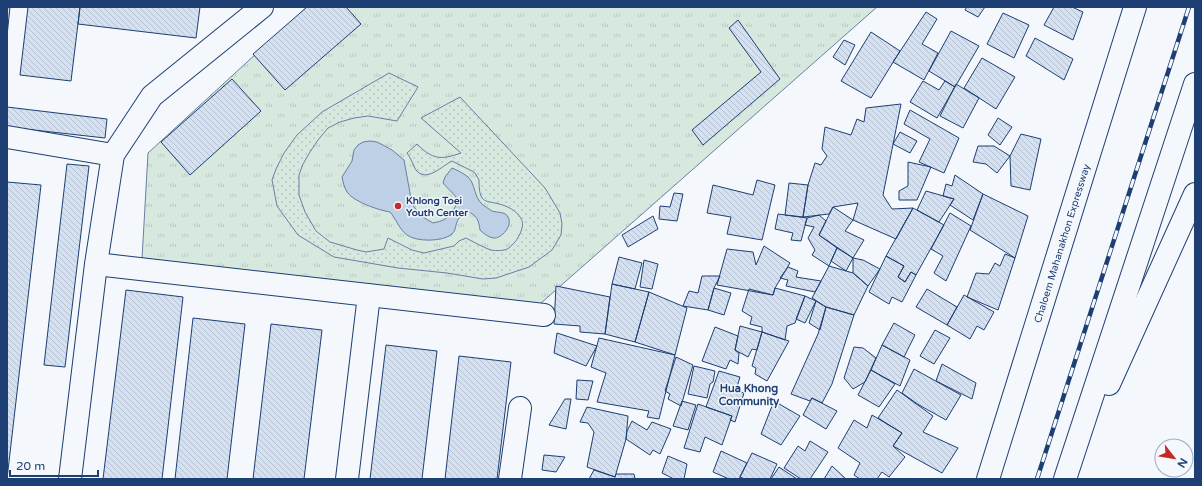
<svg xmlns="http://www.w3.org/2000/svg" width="1202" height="486" font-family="'Varela Round',sans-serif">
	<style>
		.park { fill: url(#park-tufts); stroke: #687fa3 }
		.garden { fill: url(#garden-dots); stroke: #687fa3 }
		.water { fill: #bed0e5; stroke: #687fa3 }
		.building { fill: url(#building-back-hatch); stroke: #1d3f73 }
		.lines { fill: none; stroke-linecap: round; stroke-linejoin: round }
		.minor-casing { stroke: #1d3f73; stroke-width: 24 }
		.motorway-casing { stroke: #1d3f73; stroke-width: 24 }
		.minor { stroke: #f4f7fb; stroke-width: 22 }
		.motorway { stroke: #f4f7fb; stroke-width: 22 }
		.rail-casing { stroke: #1d3f73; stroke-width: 4.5 }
		.rail { stroke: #f4f7fb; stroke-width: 3; stroke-dasharray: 9; stroke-linecap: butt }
		.poi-dot { fill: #c62828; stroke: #f4f7fb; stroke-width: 1.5 }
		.labels { text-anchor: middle; stroke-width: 3; stroke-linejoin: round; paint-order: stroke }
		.poi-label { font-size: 10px; font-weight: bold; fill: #1d3f73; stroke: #f4f7fb; text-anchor: start }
		.street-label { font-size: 10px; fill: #1d3f73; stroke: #f4f7fb }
		.neighbourhood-label { font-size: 11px; font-weight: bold; fill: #1d3f73; stroke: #f4f7fb }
	</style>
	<defs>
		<pattern id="park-tufts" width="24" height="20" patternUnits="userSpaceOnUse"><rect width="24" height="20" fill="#d7e8df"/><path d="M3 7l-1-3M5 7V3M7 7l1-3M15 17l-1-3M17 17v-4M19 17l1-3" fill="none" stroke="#b8c8c3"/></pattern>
		<pattern id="garden-dots" width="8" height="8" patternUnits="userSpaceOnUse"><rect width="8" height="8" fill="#d7e8df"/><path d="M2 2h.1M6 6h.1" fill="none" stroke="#b8c8c3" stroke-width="1.8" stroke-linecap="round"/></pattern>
		<pattern id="building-back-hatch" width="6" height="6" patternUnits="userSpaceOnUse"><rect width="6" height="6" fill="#d5e0f0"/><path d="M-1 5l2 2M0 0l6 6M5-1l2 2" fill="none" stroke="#b6c1d1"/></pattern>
	</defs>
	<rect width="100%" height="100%" fill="#f4f7fb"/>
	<!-- park -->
	<path class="park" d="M307,7H877L540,304L142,259L148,153Z"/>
	<!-- garden -->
	<path class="garden" d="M389,73L418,87L397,121L368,116L354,118L340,122L328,128L318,140L310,152L303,164L299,175V195L305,212L316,231L330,242L357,250L366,252L384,249L388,238L412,250L424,253L454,246L459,241L466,238C474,242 482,247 491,250C496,251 505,251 509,248C515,243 520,236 522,228C526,216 509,206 499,204C494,202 486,203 482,198C479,193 479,185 479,180L475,173L472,171L452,161C442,166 426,183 416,170C413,165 411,158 407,153L417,144C433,160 441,160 461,153L421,118L460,97L545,188L560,213L562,224L561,235L552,250L529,267L496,278L483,279L447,273L398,268L334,257L298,235L277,206L272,180L276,169L284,153L297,135L322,112Z"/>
	<!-- water -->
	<path class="water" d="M370,141L377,142L383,145L392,150L404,160L412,204L421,216L433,223C437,222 442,221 445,219C450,215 460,204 456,197C453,193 447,188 443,183L445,177L452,168C457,170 463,173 468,177C475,183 474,197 482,204C484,206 489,209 492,211C497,213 505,211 508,217C513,225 502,239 493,238C488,237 483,233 480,230C479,221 477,215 467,211C463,214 458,218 457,222C455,227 456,230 452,234C443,242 416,242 407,235C399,229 396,219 390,212C378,210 354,202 347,192C344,187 343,182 342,177L352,161L354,150L358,145L363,142Z"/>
	<!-- building -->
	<path class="building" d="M7,7H10L7,36Z
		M28,7H80L71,81L20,75Z
		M80,7H200L196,38L78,24Z
		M307,7H346L361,24L285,90L253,54Z
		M967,7H985L978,17L965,10Z
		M1054,7H1072L1083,12L1073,40L1044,25Z
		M926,12L937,19L922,44L938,53L924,80L893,62Z
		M1003,13L1029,25L1014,58L987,44Z
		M738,20L780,79L703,145L692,130L761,72L729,28Z
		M951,31L979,46L955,87L929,71Z
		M871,32L900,51L871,98L841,81Z
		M1035,38L1073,59L1064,80L1026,56Z
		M844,40L855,45L845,65L833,57Z
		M982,58L1015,77L996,109L964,88Z
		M232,79L261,111L190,175L161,142Z
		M923,81L939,90L945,81L955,87L937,118L910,102Z
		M956,84L979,98L963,128L940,116Z
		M901,104L883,195L892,209L913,208L896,239L853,220L858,203L833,207L829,214L803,217L808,185L815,163L821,165L827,156L822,149L825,127L851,135L857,119L864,122L866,108Z
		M7,107L107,119L105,138L7,127Z
		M910,110L959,138L944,173L919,162L930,139L904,124Z
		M998,118L1012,127L1000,145L988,135Z
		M900,132L917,141L910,153L893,144Z
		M1021,134L1041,139L1030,190L1011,186L1010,156Z
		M978,146H994L1010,156L997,173L986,164L973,162Z
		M908,162L931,167L917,200H899V191L908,186Z
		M67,164L89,166L65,367L44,365Z
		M955,175L983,194L973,220L950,205L954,199L943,196L946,184L952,186Z
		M757,180L775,185L762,240L727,234L731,217L707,213L713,185L753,195Z
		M7,182L41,185L7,479Z
		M789,183L808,185L803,217L785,215Z
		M926,191L954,199L939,222L917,210Z
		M674,193L683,194L677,221L659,219L660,206L670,207Z
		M983,194L1028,216L1015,258L970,230Z
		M833,207L853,220L845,231L864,240L853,258L819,235Z
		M913,208L944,225L916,275L911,272L905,282L898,277L904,266L886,256Z
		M950,213L971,226L946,281L934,273L943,256L931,249Z
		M778,214L807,218L801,241L791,240L793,233L775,229Z
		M819,215L826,221L819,235L837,248L829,266L812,255L815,250L808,238L814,227L805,225L807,218Z
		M653,216L658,229L628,247L622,235Z
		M764,246L790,263L775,288L773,295L717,285L727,249L753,252L756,265Z
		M837,248L853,258L846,271L831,261Z
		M1005,254L1015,258L998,310L967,297L976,273L989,274L995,263L1000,266Z
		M886,256L904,266L898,277L905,282L911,272L916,275L902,302L892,297L889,304L869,292Z
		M619,257L642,263L635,289L612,284Z
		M853,258L863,260L880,269L868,286L853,273Z
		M644,260L658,264L652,289L640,287Z
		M829,266L853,273L868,286L854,315L826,307L812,298Z
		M788,267L798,271L796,277L821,281L815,292L786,286L788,280L780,278Z
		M702,276H720L714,288L708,310L683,306L689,291L698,293Z
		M612,284L649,292L635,342L605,334Z
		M556,286L610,297L605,334L580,332V326L554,324Z
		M714,288L731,293L724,315L708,310Z
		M775,288L805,296L795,323L787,326L785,340L762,332V327L750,324L752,317L742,311L749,289L773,295Z
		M927,289L957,307L947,325L916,307Z
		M126,290L183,297L162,479H103Z
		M649,292L687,308L675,355L635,342Z
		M964,295L994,312L984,330L977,326L970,339L947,325Z
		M805,296L816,301L805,323L796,319Z
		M816,301L826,307L820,330L809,323Z
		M826,307L854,315L832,384L822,403L812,398L810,401L791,394L818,334Z
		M193,318L245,324L227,479H175Z
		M894,323L915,335L904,357L882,345Z
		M271,324L322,330L304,479H253Z
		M740,326L762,332L757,350L752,349L748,357L735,350Z
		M715,327L738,336L735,350L739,353L738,364L730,360L726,369L702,361Z
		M935,330L950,338L934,364L920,356Z
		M762,332L789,341L767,381L755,374L756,368L752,366Z
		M557,333L597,346L586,366L554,353Z
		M599,338L675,355L659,419L647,417L649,411L597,402L606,373L591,367Z
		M386,345L437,351L422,479H370Z
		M882,345L910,360L900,386L871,370Z
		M854,347L863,348L876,358L865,382L853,389L844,378Z
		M459,356L511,362L497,479H445Z
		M676,357L693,365L681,406L668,399L670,394L665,391Z
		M942,364L976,383L972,399L936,381Z
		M694,366L715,371L713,382L710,384L707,398L688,394Z
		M914,369L961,395L946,420L919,405L902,393Z
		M871,370L895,384L879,407L858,395Z
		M719,371L740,377L736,390L744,393L735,422L730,420L732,416L706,407Z
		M577,380L593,381L588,400L576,399Z
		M897,390L933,416L923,432L958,448L942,473L893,446L902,433L878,418Z
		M812,398L837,411L826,429L803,415Z
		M565,399H571L566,429L549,425Z
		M682,401L696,405L688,430L673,426Z
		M774,401L800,416L781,445L761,434Z
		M698,404L732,416L722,445L705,437L700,452L684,448Z
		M587,407L628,416L626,439L615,477L587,467L594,432L588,423L580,422Z
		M872,415L902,433L893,446L905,457L889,477L882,472L877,479H860L854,475L860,463L838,448L854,420L867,428Z
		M632,421L647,430L652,422L671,429L660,454L653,450L650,455L626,439L627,431Z
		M810,441L828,452L810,479H801L784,468L798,446L805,451Z
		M721,451L747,463L739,479H729L713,472Z
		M752,453L777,464L770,479H745L740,477Z
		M544,455L565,457L556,472L542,470Z
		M668,456L687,464L684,479H674L662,473Z
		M832,466L846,479H824Z
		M779,467L797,479H771Z
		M594,470L615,477L616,474H634L635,479H589Z"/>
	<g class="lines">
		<defs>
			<path id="minor" d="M7,137L113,155
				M96,264L544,315
				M70,479L96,264L113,155L152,96L262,7
				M347,479L369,295
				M510,479L520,408"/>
			<g id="motorway">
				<path d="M1109,384L1195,194"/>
				<path id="s1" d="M988,479L1135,7"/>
				<path d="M1065,479L1195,84"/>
			</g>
		</defs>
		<!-- minor casing -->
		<use href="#minor" class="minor-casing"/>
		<!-- motorway casing -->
		<use href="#motorway" class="motorway-casing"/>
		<!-- minor -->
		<use href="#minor" class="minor"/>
		<!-- motorway -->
		<use href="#motorway" class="motorway"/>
		<defs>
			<path id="rail" d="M1037,479L1189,7"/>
		</defs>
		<!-- rail casing -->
		<use href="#rail" class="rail-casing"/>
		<!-- rail -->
		<use href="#rail" class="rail"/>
	</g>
	<!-- markers -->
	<circle class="poi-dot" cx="398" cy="206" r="4"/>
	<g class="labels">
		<!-- poi labels -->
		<g class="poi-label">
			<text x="406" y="204">Khlong Toei<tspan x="406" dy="12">Youth Center</tspan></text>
		</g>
		<!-- street labels -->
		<g class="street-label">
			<text dy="4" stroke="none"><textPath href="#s1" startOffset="247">Chaloem Mahanakhon Expressway</textPath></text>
		</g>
		<!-- neighbourhood labels -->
		<g class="neighbourhood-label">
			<text x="749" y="392">Hua Khong<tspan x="749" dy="13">Community</tspan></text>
		</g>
	</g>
	<!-- border -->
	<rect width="1202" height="486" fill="none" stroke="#1d3f73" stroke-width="16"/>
	<!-- north arrow -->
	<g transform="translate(1174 458) rotate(121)"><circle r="19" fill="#f4f7fb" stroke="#9eadc5"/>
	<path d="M0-3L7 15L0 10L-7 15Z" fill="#c62828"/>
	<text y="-6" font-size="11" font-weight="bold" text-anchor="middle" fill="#1d3f73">N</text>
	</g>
	<!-- scale -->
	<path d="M10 470v6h88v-6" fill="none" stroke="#1d3f73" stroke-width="2"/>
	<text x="16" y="470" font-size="12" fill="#1d3f73" stroke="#f4f7fb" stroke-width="3" paint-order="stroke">20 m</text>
</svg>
